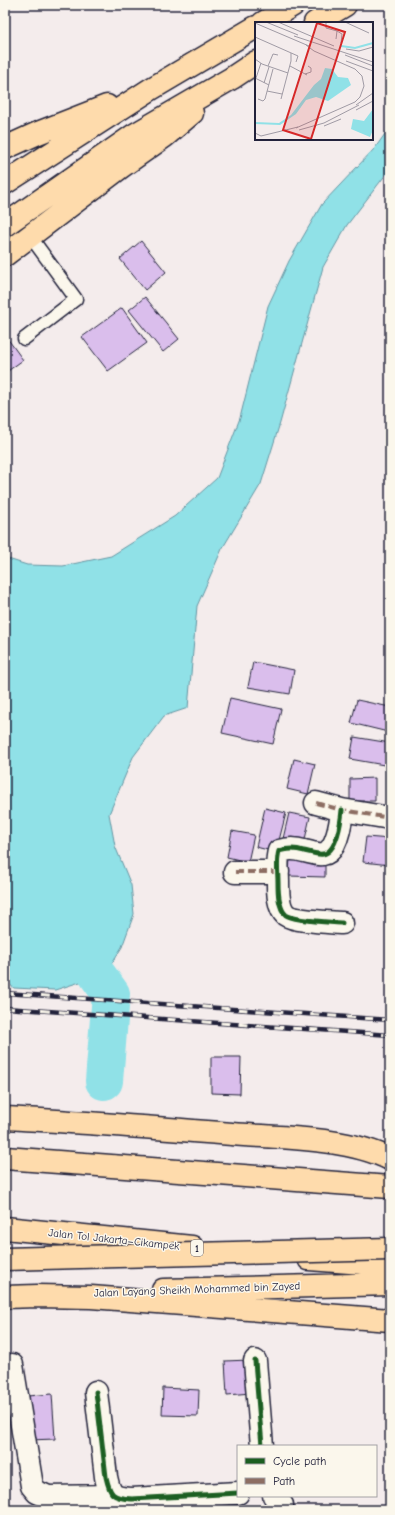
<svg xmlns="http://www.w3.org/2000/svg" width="395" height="1515" font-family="'Comic Neue',sans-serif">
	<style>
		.water { fill: #90e1e7; stroke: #6495a2 }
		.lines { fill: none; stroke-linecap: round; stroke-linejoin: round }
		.river { stroke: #90e1e7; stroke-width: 38 }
		.building { fill: #dabeec; stroke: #22223b }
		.service-casing { stroke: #22223b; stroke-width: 15 }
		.minor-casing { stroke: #22223b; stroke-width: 25 }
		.motorway-casing { stroke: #22223b; stroke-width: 25 }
		.service { stroke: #fbf7ec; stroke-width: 12 }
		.minor { stroke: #fbf7ec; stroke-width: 22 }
		.motorway { stroke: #fedbac; stroke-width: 22 }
		.rail-casing { stroke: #22223b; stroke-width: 4.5 }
		.rail { stroke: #fbf7ec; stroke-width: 3; stroke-dasharray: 9; stroke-linecap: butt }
		.motorway-bridge-casing { stroke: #22223b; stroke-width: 25; stroke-linecap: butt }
		.motorway-bridge { stroke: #fedbac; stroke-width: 22 }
		.quiet { stroke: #8d6e63; stroke-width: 4; stroke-dasharray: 8 4; stroke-linecap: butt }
		.cycleway-casing { stroke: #fbf7ec; stroke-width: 8 }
		.cycleway { stroke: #1b5e20; stroke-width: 5 }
		.labels { text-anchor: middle; stroke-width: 3; stroke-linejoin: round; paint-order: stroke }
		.shield { fill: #fbf7ec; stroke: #636270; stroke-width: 1 }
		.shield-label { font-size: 10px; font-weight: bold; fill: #22223b }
		.street-label { font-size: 11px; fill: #22223b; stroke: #fbf7ec }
		.inset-river { fill: none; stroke: #90e1e7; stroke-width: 2 }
		.inset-road { fill: none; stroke: #a09ba5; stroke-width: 1 }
		.view { fill: #d62828; fill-opacity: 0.15; stroke: #d62828; stroke-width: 2 }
		.inset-edge { fill: none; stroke: #22223b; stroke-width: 2 }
	</style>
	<rect width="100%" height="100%" fill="#f4ecec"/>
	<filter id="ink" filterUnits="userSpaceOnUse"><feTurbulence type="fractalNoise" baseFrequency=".025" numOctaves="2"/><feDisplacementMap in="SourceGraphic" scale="8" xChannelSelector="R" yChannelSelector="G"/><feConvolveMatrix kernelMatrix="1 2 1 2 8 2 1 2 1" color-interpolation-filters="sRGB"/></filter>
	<g filter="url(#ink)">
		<!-- water -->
		<path class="water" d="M390,127V169L347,225L323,267L280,423L261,484L222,549L197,606L188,708L164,716L133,757L109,814L115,846L131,885L134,914L122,947L105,974L55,990L14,988L5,981V558L27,565L63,566L111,556L175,516L217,478L240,418L268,306L289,261L322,204L375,148Z"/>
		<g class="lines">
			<!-- river -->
			<path class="river" d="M98,976L111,994L104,1081"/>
		</g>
		<!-- building -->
		<path class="building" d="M141,241L166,272L145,290L120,259Z
			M145,297L179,339L163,352L129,310Z
			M122,308L147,343L108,371L82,337Z
			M7,338L23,360L5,373V339Z
			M253,662L294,670L290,694L248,687Z
			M230,698L281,709L273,744L222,733Z
			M357,700L390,707V725L388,732L351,723Z
			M354,737L390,743V766L350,759Z
			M294,759L315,764L308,794L287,789Z
			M375,778V801H350V779Z
			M265,808L286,813L276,852L256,847Z
			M289,813L310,817L303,848L282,843Z
			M232,831L254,835L248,862L227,857Z
			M366,837L390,839V865L363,862Z
			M290,856L325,857V877L289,876Z
			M211,1057H241L240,1094L211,1093Z
			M249,1360L251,1393L227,1395L225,1361Z
			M163,1388L199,1390L198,1416L162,1415Z
			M52,1394L55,1439L29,1440L27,1396Z"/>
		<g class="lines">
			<defs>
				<path id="service" d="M24,339L76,299L30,236"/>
				<path id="minor" d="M316,803L342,810L390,818
					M235,872H278
					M342,923C330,922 294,921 286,915C278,908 278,891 278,882C278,872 276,861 279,851C288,848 295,848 304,851C310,852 317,855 323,854C337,852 341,821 342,810
					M255,1361L262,1446
					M12,1365L32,1486L37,1492L48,1497L113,1496
					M96,1392L106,1477C110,1495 112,1498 132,1499L238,1493
					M274,1496L282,1505V1510"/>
				<path id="motorway" d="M263,23L293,5
					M315,23L345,5
					M5,148L38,133L107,106
					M5,183L151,89L256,27
					M5,225L134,135L232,78L256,62
					M5,255L121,167L165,136L192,113
					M5,1118C81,1122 157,1128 232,1134C281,1138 347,1137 390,1159
					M5,1158L390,1187
					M5,1228L192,1247
					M309,1259L390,1265
					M163,1290L390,1284
					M5,1297L37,1296L91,1297L390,1320"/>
			</defs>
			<!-- service casing -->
			<use href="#service" class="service-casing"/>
			<!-- minor casing -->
			<use href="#minor" class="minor-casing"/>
			<!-- motorway casing -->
			<use href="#motorway" class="motorway-casing"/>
			<!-- service -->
			<use href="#service" class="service"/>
			<!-- minor -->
			<use href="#minor" class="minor"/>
			<!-- motorway -->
			<use href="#motorway" class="motorway"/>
			<defs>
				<path id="rail" d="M5,993L390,1020
					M5,1008L390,1035"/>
			</defs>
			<!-- rail casing -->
			<use href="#rail" class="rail-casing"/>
			<!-- rail -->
			<use href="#rail" class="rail"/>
			<defs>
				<path id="motorway-bridge" d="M5,1259L390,1249"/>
			</defs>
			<!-- motorway-bridge casing -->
			<use href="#motorway-bridge" class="motorway-bridge-casing"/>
			<!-- motorway-bridge -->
			<use href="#motorway-bridge" class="motorway-bridge"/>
			<!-- quiet -->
			<path class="quiet" d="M316,803L342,810L390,818
				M235,872H278"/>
			<defs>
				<path id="cycleway" d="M342,923C330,922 294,921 286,915C278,908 278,891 278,882C278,872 276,861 279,851C288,848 295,848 304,851C310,852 317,855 323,854C337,852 341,821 342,810
					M255,1361L262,1446
					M96,1392L106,1477C110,1495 112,1498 132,1499L238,1493"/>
			</defs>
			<!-- cycleway casing -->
			<use href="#cycleway" class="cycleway-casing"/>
			<!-- cycleway -->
			<use href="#cycleway" class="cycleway"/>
		</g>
	</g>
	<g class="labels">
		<!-- shield labels -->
		<rect class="shield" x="191" y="1240" width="12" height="16" rx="3"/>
		<g class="shield-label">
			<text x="197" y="1252">1</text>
		</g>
		<!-- street labels -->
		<g class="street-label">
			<text transform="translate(114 1239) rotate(6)" y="4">Jalan Tol Jakarta–Cikampek</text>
			<text transform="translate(197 1289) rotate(-2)" y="4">Jalan Layang Sheikh Mohammed bin Zayed</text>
		</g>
	</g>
	<!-- overview -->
	<g transform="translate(255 22)">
		<rect width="118" height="118" fill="#f4ecec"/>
		<path d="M70,46L77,47L83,55L93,56L96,63L73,79L61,75L51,78L41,92L25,103L0,102V100L24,101L36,93L59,63L66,57ZM118,87V108L115,115L96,107L98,97L109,99Z" fill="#90e1e7"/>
		<path class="inset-river" d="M86,24L100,26L118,21"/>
		<path class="inset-road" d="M11,0L43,13M23,0L79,24M71,0V6L82,9L81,17M90,0L114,11M0,1L54,24M82,9L87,12L86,21M39,14L118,40M0,15L43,34L41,40M91,27L104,29L118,25M90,33L118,44M0,37L7,42L33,51M91,39L118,49M13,44L18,32L23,33M35,44L52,53M50,52L56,50V46L53,44M0,56L14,63M1,56L6,41M9,61L14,45M12,69L27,72M3,77L8,79L10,77L18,47M26,77L36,39V31M101,83L118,71M101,88L118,79M69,104L86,97M41,106L100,80L105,75L109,64L107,54L100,47L59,29L51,23M44,108L69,101L104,83M0,111L6,114L43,105"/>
		<path class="view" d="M62,1L90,10L56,117L28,108Z"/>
		<rect width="118" height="118" class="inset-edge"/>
	</g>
	<!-- margin -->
	<rect width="395" height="1515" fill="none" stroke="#fbf7ec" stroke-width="20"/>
	<rect x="10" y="10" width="375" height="1495" fill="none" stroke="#22223b" stroke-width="1.5" filter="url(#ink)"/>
	<!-- legend -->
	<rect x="237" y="1445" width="140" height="52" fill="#fbf7ec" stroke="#a4a2a5"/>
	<rect x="245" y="1458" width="20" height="6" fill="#1b5e20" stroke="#a4a2a5"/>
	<text x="273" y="1465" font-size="12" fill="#22223b">Cycle path</text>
	<rect x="245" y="1478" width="20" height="6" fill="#8d6e63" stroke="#a4a2a5"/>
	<text x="273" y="1485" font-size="12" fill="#22223b">Path</text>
</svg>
